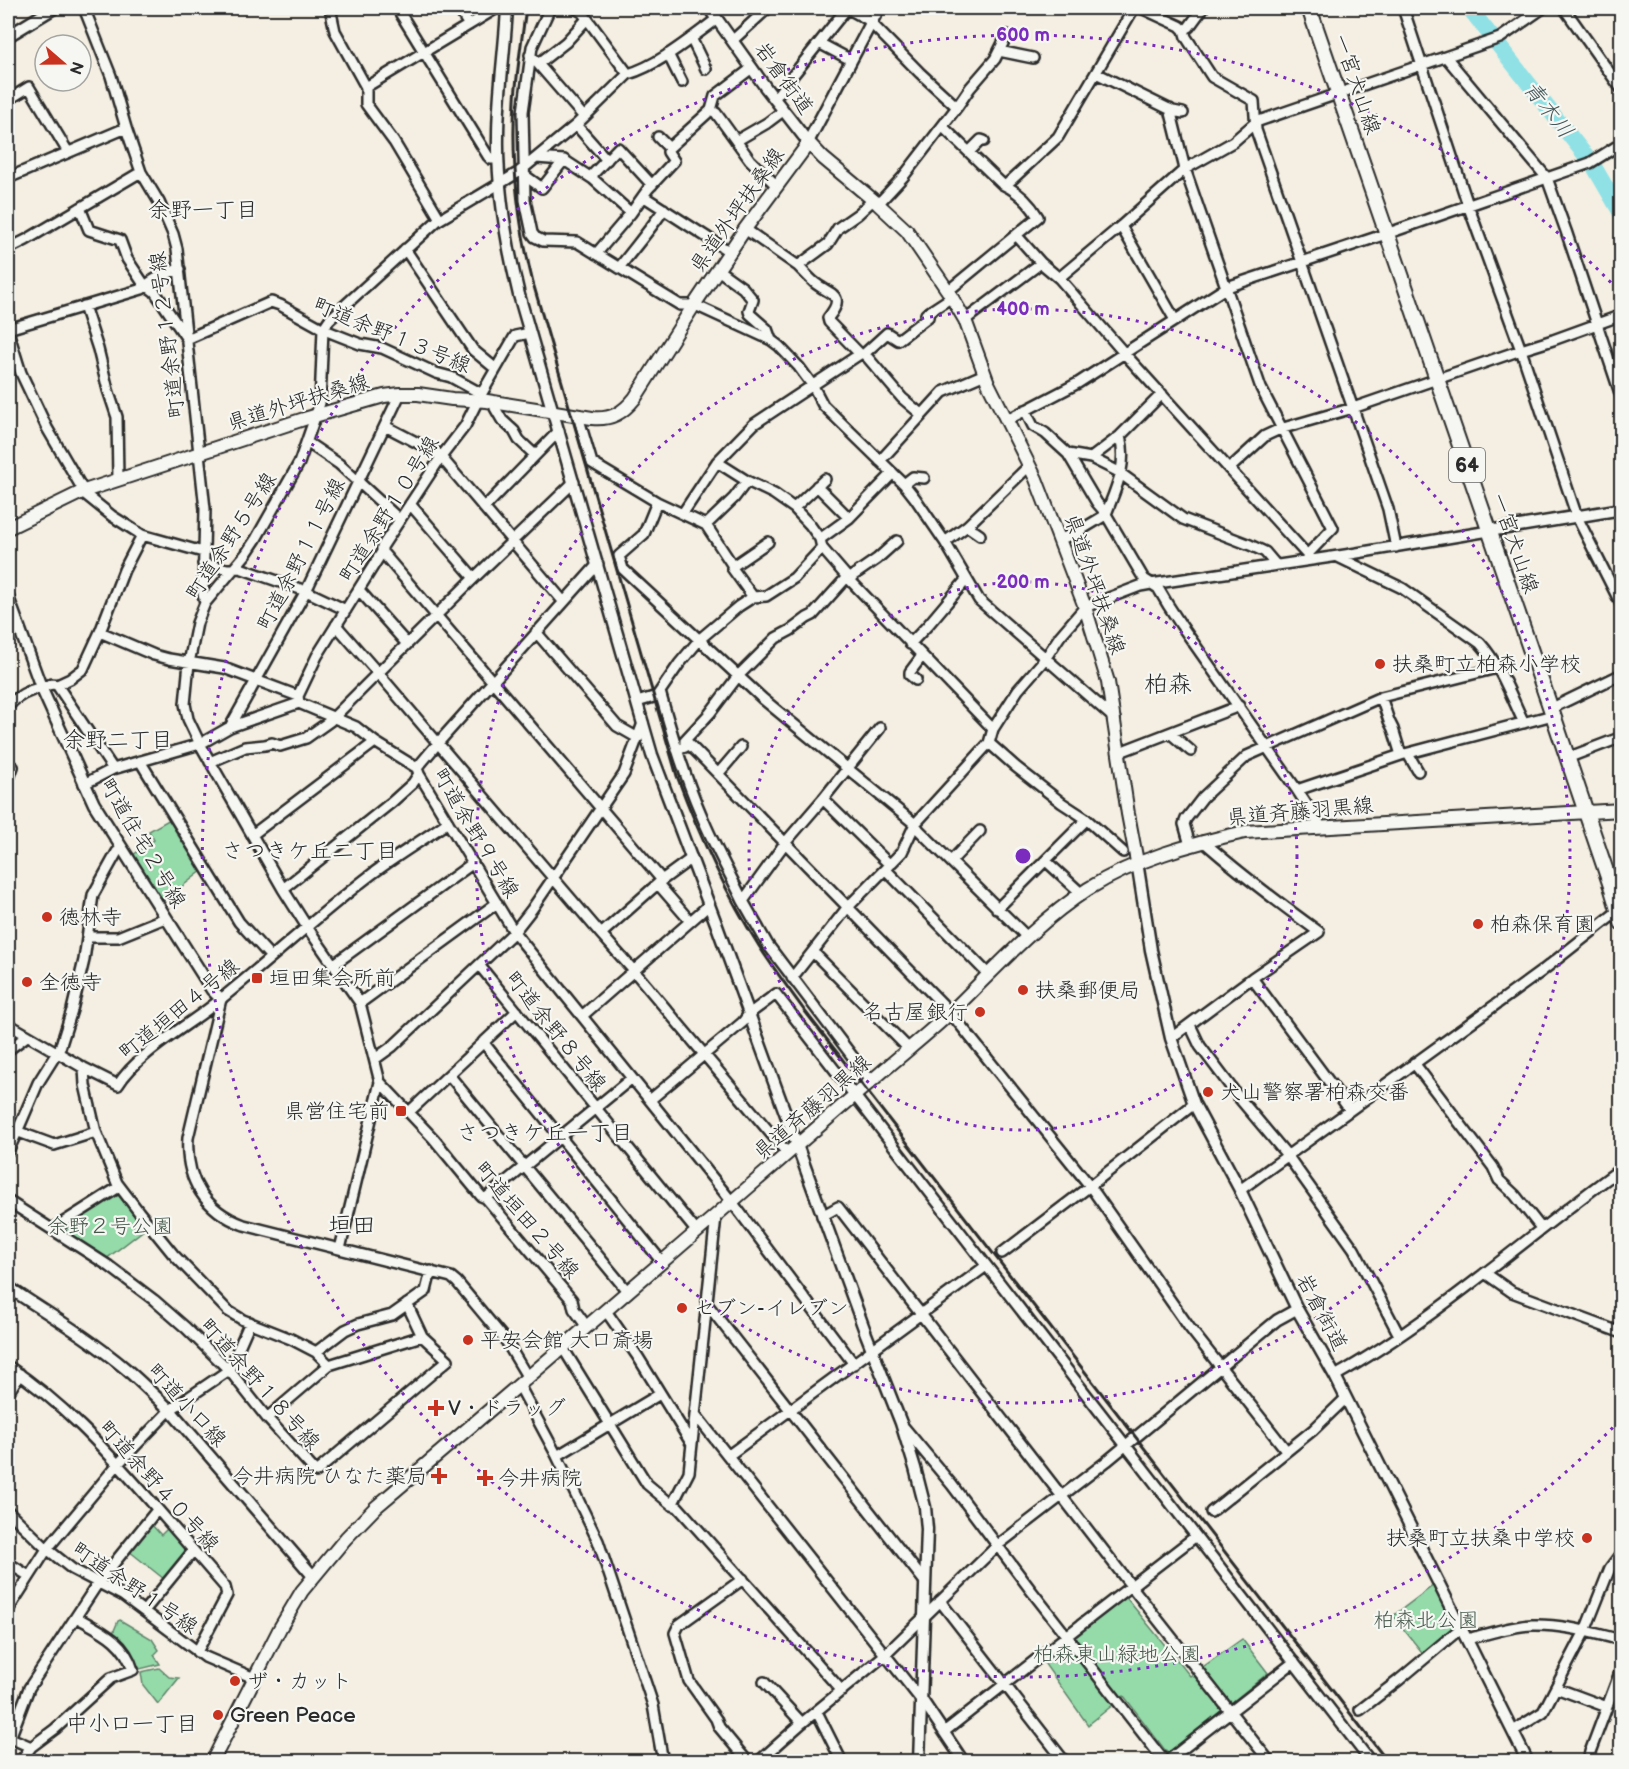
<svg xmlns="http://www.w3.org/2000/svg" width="1629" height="1769" font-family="'Balsamiq Sans','Klee One',sans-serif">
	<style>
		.green { fill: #94dba9; stroke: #60836a; stroke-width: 1.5 }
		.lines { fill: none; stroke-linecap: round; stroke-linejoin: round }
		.river { stroke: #8fe1e6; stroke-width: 16 }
		.minor-casing { stroke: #2b2b2b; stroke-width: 14 }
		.tertiary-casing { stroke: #2b2b2b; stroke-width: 15 }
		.secondary-casing { stroke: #2b2b2b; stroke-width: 16 }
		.primary-casing { stroke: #2b2b2b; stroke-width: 18 }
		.minor { stroke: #f6f6f2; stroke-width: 9 }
		.tertiary { stroke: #f6f6f2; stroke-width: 10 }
		.secondary { stroke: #f6f6f2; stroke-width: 12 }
		.primary { stroke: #f6f6f2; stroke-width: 14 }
		.rail { stroke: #2b2b2b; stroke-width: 3 }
		.ring { fill: none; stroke: #7b2cbf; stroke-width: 3; stroke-dasharray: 3 6 }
		.poi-dot { fill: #c8321e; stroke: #f6f6f2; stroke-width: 2 }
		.labels { text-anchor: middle; stroke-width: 4.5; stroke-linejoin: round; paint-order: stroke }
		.shield { fill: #f6f6f2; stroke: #686867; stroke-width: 1.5 }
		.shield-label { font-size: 20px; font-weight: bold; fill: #2b2b2b }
		.street-label { font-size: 21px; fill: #2b2b2b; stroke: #f6f6f2 }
		.poi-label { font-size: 21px; fill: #2b2b2b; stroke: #f6f6f2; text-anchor: start }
		.park-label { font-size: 21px; fill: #45574a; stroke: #f6f6f2 }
		.water-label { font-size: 22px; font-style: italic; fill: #44585a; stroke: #f6f6f2 }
		.neighbourhood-label { font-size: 22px; fill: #2b2b2b; stroke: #f6f6f2 }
		.quarter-label { font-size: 24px; fill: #2b2b2b; stroke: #f6f6f2 }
		.centre { fill: #7b2cbf; stroke: #f6f6f2; stroke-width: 3 }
		.ring-label { font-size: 18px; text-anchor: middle; font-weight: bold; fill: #7b2cbf; stroke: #f6f6f2; stroke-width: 4.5; stroke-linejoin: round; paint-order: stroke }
	</style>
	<rect width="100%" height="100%" fill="#f4efe2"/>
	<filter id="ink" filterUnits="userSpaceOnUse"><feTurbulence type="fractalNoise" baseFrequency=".0167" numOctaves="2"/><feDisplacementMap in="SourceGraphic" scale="12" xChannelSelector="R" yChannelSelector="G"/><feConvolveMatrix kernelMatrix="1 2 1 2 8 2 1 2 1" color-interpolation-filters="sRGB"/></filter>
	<g filter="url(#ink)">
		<!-- green -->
		<path class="green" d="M172,818L203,870L162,902L133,855L154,840L149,831Z
			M114,1195L119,1196L145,1229L106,1259L63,1231V1227Z
			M151,1524L161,1535L168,1528L186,1548L185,1553L164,1579L129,1551Z
			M1434,1585L1456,1628L1425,1656L1393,1616Z
			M1124,1595L1190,1676L1242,1639L1268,1673L1168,1754L1124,1696L1088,1725L1042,1660Z
			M120,1620L152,1639L159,1650L154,1655L160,1664L140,1669L118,1637L113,1633L118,1621Z
			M159,1668L169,1677L179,1678L158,1704L143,1685L141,1672Z"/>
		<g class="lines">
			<!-- river -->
			<path class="river" d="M1469,8L1593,165L1622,215"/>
			<defs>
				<path id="minor" d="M84,8L111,76L126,128L141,172L159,202L173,234L177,249L205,509L203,594L205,603
					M330,8L335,31L366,87V104L394,142L440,219
					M397,8L488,156L491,159H498
					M458,8L469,25
					M550,8L532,47L523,112L525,200L532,233L535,237L543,241L577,242L680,305H694
					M575,8L582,12L628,74
					M847,8L867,19L920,73L957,107L903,177L878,204
					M1141,8L1180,26L1184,30L1186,37L1212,77L1254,101L1256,130L1388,509L1396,547
					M1403,8L1468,205L1521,350L1577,517L1622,606
					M1564,8L1622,90
					M1184,30L1189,27L1203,8
					M691,38L706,69
					M733,40L768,8
					M819,43L851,60
					M999,51L1033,58
					M668,54L682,82
					M530,55L538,64L566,42L587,19
					M1446,57L1547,178L1566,231L1622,399
					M538,64L584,117
					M1096,73L1173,111L1183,113
					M366,87L497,8
					M774,99L847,8
					M8,100L29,87L68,152
					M957,107L970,88L995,59L1007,35
					M1170,109L1185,169L1261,388L1333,528L1307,555
					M711,110L716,113L750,160L777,186
					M576,125L607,160
					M943,127L1002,184C1017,191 1030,203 1038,217L948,291
					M658,137L669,148
					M736,141L767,123L783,111
					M969,152L981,140L984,141
					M536,158L564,160L593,179L631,213
					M524,175L542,188L564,160
					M8,178L126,128
					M593,179V174L618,148L652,185
					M1006,185L1058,137L1134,8
					M643,196L730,252
					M80,208L89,230L120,240L127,259L143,283L155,292L187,339L271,302L280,305L327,331L360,344L382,348L436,373L451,377L482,394
					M1121,226L1175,320
					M745,229L798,266L828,244L838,228L858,214L873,200
					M1017,236L1041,263L1059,278L1124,353L1310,558
					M8,249L26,240L141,172
					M405,249L473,350L496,369
					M596,254L631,213L648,189L674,161L668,152L669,148L711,110L715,96L752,68
					M798,266C803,271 809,278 815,283C830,295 847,294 828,318L829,322L860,354H864L868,358L902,398L922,415
					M619,268C634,248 650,230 664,209
					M718,270L743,288L753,300L749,311L750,314L767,329L771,340
					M1059,278L1121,226L1185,169L1233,142L1256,122L1500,38L1543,8
					M695,305L771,340L779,346L799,367L813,386L823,405L904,484L915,498L945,542L979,600L1115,719
					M84,306L98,349L108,390L117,417L118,479
					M965,320L1041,263
					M8,329L142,289C151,280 167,272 180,269
					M8,331L21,373L47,428L86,495L112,516L142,535L203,552
					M864,354L887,333L898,340L928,317L926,314L952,297
					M494,402L495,408L502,420L514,431L519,440L535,455
					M1025,410L1033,426L1045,433L1068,454L1097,503L1104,511L1144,579L1158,588L1168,605L1181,625L1297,790L1322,828
					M578,416L592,463L657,502L644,534L619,556L623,569L763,699L915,824L919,830L1027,937
					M1007,420L1078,383L1227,287L1386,234L1590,163L1622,143
					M385,426L437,453L441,457L563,601
					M308,443L339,464L400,520
					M1068,454L1091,458L1117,471L1183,519L1250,545L1265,552L1276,565
					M1091,458L1120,436L1162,394
					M880,461L943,392L985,374
					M717,462L747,481L774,494L794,508L810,525L820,539
					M1229,469L1265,436L1280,429L1353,408L1521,350L1553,340L1622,315
					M893,473L849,518L820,539L822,548L847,577L993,729
					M574,482L474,578L378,673L601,934L634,971L788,1154
					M904,484L913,477L924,478
					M817,486L849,518
					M657,502L706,525L733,566L732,568L753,597
					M410,504L474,578
					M484,508L559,431
					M794,508L825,479
					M683,513L717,462L754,424L860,354
					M706,525L734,498L747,481
					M967,526L980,535
					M1060,539L1074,534L1104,516L1106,514C1116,488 1128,465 1120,436
					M945,542L967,526L1029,466
					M382,552L662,880
					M1338,557L1402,588L1480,643C1500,665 1511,696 1524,723
					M203,564L227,569L240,568L306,591L346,610
					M733,566L768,542
					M848,579L877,559L897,541
					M359,590L407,644
					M100,632L154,655L169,659L224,668L298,696
					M536,632L617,726L638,738
					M910,644L928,625L966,580
					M916,680L910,675V672L922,656
					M57,685L113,769
					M660,692C672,734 684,775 701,814C713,844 729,872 743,901
					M1381,697L1389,721L1393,729L1401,755
					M637,702L657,696L679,664L700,639L739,606L753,597L766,596L794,578L822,548
					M299,703L298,696L317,656L382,552V547L441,457L465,426L478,400L515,336L530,333
					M8,706C18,695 29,690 43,687C49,685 51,683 57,685L70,679L83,669L100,632L124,570L142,535
					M1550,709L1622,674
					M230,727L306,591L400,394
					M1170,733L1191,751
					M685,740L950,1012L1090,1186L1189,1327L1286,1450
					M989,743L1016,767L1062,803L1085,818L1123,852
					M677,750L685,747V740L710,713L738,676L776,638L791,630L807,618L813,615L847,577
					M1120,752L1239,706
					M1408,754L1418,771
					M1567,758L1622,737
					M140,761L239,922L271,957
					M210,762L245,747L265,745L272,743L280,746L306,738L330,721L378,673L336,625
					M8,764L13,767L8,781
					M417,768L438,743L598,564
					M718,774L741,747
					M84,784L113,769L200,744L230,727L299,703L356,727L375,742L417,768L419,774L514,932L732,1202L854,1364
					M1297,790L1401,755L1553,715
					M823,799L890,865
					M252,835L375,742
					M1190,845L1184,824L1186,819L1203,797L1247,756L1381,697L1497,668
					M951,861L980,831
					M1046,861L1082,894
					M886,870L988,974
					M658,884L690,921
					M283,889L392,802L413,783L419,774
					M997,909L1084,822L1085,818
					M601,934L662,880L692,858
					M87,937H118L165,918
					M813,952L909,1049
					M333,965L473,863
					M479,965L697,1232
					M792,978L847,908L902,852L915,824L989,743L993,729L1018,690L1045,659L1060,636L1085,607L1140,586L1151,584L1345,555L1489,531
					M1252,978L1350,1110
					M221,999L188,1138C185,1179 205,1211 244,1225L451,1277L457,1282L506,1341L528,1378
					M360,1003L497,903
					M582,1016L709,905
					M8,1024L84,1068L118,1085C138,1053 186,1027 216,1003C269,961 318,915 372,874C396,856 423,840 448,822
					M1190,1025L1200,1046L1240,1099L1287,1155L1354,1249L1399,1335
					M1171,1038L1252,978L1319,932C1279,903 1240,874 1203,841
					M483,1042L662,1262
					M8,1050L27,1036
					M375,1059L393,1046L479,965L514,932L532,909L624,774L643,723
					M1414,1063L1493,1167L1499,1180L1515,1195L1541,1228
					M84,1068L85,1085L96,1132L117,1183L139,1212L173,1254L228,1311L243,1320L291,1339L316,1352L345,1330L358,1324L392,1315L426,1291L431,1271
					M449,1075L628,1292
					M871,1081L768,945L743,901L785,843L823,799L880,728
					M650,1100L743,1022L749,1014L776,994L1371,1762
					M409,1112L517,1011
					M8,1128L54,1145L96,1132
					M8,1151L17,1132L38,1083L60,1048L72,1010L84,960L93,895L117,852L122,848
					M1240,1190L1542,971L1618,911
					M486,1198L632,1078
					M8,1201L109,1266L154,1300L186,1328L229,1370L267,1418L316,1472L448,1360L422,1336L407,1304
					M822,1216L838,1207L1132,1587L1270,1762
					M53,1229L119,1187
					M340,1249L380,1082
					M1002,1253L1090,1186L1194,1104
					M1485,1273L1512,1292L1622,1333
					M707,1304L925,1582
					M606,1311L638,1357L691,1443
					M587,1327L574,1309L572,1300L486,1198L481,1196L433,1138L380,1082L360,1003L307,927L283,889L200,744L188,719L185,704L189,663L197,623L205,603L246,554L256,539L299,463L320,403L323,329L329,320L437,221L519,172L576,125L628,74C659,65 691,38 717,19
					M563,1348L647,1484L672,1505L678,1507L842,1691
					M316,1352L329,1365L422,1336
					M8,1366C64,1404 102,1446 147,1497C173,1527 199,1557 225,1587L227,1595L197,1652
					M1335,1376C1438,1318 1526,1237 1622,1168
					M519,1385L557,1456L598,1541L653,1705L663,1762
					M8,1393L20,1374
					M695,1414L921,1700
					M267,1418L329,1365
					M902,1425L952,1485L1030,1589L1165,1762
					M729,1455L986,1266
					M557,1456L660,1394
					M672,1505L689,1472L716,1216
					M8,1511L47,1549L72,1569L122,1595L205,1657L254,1678
					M1211,1512L1313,1430L1345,1399
					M8,1563L29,1576
					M743,1579L679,1625L675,1633L689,1681L716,1719L719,1727L748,1762
					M940,1601L1065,1762
					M8,1610L47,1549L118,1464L170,1410L229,1370L250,1322
					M144,1611L193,1551
					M1467,1639C1488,1634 1510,1626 1532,1625C1563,1624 1592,1633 1622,1640
					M764,1682L802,1723
					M1556,1688L1607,1707
					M921,1698L964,1762
					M1360,1710L1399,1680L1461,1628
					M817,1712L842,1762
					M1513,1731L1543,1712L1585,1631L1610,1568L1622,1552
					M944,1732C1027,1666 1112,1601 1196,1536
					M8,1737L31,1747
					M10,1738L29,1688L98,1583L157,1510
					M20,1762L31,1747L55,1729L111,1678L133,1670C124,1640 101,1631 76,1617
					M758,1762L802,1723L886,1654L998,1545L1107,1461L1277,1320L1297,1309
					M1166,1762L1294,1662
					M1588,1762L1590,1752L1622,1667"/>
				<path id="tertiary" d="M507,8C505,50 498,93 498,136C497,190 506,242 519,295L652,755L717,926L866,1334L901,1423L915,1468L925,1507L927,1529L919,1762
					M709,8L766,88L808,142L879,8
					M8,36L54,8
					M1489,531L1622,509
					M8,597L41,687L94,804L212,990L221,999
					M1137,862L1151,950L1171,1038L1194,1104L1240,1190L1297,1309L1335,1376L1528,1762
					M8,1287C47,1313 89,1338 126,1369C141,1382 155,1396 170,1410L313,1576"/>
				<path id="secondary" d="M8,528L84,491L304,419L384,396L400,394H418L452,399L487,401L592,418C611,420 623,413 635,398L694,305L745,229L805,148L808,142L823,158L878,204L907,231L948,291L965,320L988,383L1036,479L1085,607L1108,682L1128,814L1137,862
					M212,1762L280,1628L302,1591L346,1538L376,1507C546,1363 715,1216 884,1070C906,1051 930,1032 951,1012C996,968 1036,923 1088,889C1136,859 1190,844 1245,832L1622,810"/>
				<path id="primary" d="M1309,8L1553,715L1611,886L1622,923"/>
			</defs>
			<!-- minor casing -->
			<use href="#minor" class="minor-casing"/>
			<!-- tertiary casing -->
			<use href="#tertiary" class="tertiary-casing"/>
			<!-- secondary casing -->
			<use href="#secondary" class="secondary-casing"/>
			<!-- primary casing -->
			<use href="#primary" class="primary-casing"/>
			<!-- minor -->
			<use href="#minor" class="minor"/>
			<!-- tertiary -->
			<use href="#tertiary" class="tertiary"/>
			<!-- secondary -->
			<use href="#secondary" class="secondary"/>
			<!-- primary -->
			<use href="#primary" class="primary"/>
			<!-- rail -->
			<path class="rail" d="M526,8C522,38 517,69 515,99C511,161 518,223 533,283L677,776C699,835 725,892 759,946C773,968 789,989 804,1010L1388,1762"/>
		</g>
	</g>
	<!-- distance rings -->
	<g class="ring">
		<circle cx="1023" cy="856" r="274"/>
		<circle cx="1023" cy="856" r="547"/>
		<path d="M1619 1421A821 821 0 1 1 1619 291"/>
	</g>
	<!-- markers -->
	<g class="poi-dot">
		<circle cx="1380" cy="664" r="6"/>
		<circle cx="47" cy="917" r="6"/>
		<circle cx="1478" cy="924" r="6"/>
		<rect x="251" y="972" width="12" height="12" rx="3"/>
		<circle cx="27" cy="982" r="6"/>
		<circle cx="1023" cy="990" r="6"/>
		<circle cx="980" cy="1012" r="6"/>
		<circle cx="1208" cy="1092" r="6"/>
		<rect x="395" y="1105" width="12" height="12" rx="3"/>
		<circle cx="682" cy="1308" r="6"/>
		<circle cx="468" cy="1340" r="6"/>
		<path d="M433 1399h6v6h6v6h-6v6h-6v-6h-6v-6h6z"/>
		<path d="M436 1467h6v6h6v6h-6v6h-6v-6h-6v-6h6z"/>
		<path d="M482 1469h6v6h6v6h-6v6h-6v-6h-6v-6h6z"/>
		<circle cx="1587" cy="1538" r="6"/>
		<circle cx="235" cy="1681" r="6"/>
		<circle cx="218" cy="1715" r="6"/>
	</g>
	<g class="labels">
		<!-- shield labels -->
		<rect class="shield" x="1449" y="448" width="36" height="34" rx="4.5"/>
		<g class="shield-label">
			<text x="1467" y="472">64</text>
		</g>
		<!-- street labels -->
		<g class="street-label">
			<text transform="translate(784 78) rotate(54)" y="7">岩倉街道</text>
			<text transform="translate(1357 84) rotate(71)" y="7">一宮犬山線</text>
			<text transform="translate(737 210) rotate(-55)" y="7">県道外坪扶桑線</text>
			<text transform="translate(167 335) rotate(-97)" y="7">町道余野１２号線</text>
			<text transform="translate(392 335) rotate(22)" y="7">町道余野１３号線</text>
			<text transform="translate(298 402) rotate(-17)" y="7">県道外坪扶桑線</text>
			<text transform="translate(389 509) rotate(-58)" y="7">町道余野１０号線</text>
			<text transform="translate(231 536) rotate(-57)" y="7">町道余野５号線</text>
			<text transform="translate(1515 543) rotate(71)" y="7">一宮犬山線</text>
			<text transform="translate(301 554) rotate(-63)" y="7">町道余野１１号線</text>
			<text transform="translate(1095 584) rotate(71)" y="7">県道外坪扶桑線</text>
			<text transform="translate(1300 811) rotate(-5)" y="7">県道斉藤羽黒線</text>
			<text transform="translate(476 833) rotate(59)" y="7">町道余野９号線</text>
			<text transform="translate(143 843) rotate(59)" y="7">町道住宅２号線</text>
			<text transform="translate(179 1009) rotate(-39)" y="7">町道垣田４号線</text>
			<text transform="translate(556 1031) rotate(51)" y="7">町道余野８号線</text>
			<text transform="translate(812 1107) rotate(-41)" y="7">県道斉藤羽黒線</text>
			<text transform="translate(527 1220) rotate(49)" y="7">町道垣田２号線</text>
			<text transform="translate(1322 1312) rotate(62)" y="7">岩倉街道</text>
			<text transform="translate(260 1384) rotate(48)" y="7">町道余野１８号線</text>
			<text transform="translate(187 1405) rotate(47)" y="7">町道小口線</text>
			<text transform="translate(159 1486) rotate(48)" y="7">町道余野４０号線</text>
			<text transform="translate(135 1588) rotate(34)" y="7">町道余野１号線</text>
		</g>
		<!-- poi labels -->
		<g class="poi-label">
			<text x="1392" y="671">扶桑町立柏森小学校</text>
			<text x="59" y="924">徳林寺</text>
			<text x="1490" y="931">柏森保育園</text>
			<text x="269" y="985">垣田集会所前</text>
			<text x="39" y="989">全徳寺</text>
			<text x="1035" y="997">扶桑郵便局</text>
			<text x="968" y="1019" text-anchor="end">名古屋銀行</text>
			<text x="1220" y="1099">犬山警察署柏森交番</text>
			<text x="389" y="1118" text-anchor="end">県営住宅前</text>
			<text x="694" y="1315">セブン-イレブン</text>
			<text x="480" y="1347">平安会館 大口斎場</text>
			<text x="448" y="1415">V・ドラッグ</text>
			<text x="427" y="1483" text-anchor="end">今井病院 ひなた薬局</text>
			<text x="498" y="1485">今井病院</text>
			<text x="1575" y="1545" text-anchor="end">扶桑町立扶桑中学校</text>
			<text x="247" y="1688">ザ・カット</text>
			<text x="230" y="1722">Green Peace</text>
		</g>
		<!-- park labels -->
		<g class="park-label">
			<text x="110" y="1233">余野２号公園</text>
			<text x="1426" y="1627">柏森北公園</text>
			<text x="1117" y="1661">柏森東山緑地公園</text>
		</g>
		<!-- water labels -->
		<g class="water-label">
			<text transform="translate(1549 109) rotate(52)" y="8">青木川</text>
		</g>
		<!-- neighbourhood labels -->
		<g class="neighbourhood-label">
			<text x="203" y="217">余野一丁目</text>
			<text x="118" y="747">余野二丁目</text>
			<text x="310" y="858">さつきケ丘二丁目</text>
			<text x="545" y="1140">さつきケ丘一丁目</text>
			<text x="132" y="1731">中小口一丁目</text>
		</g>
		<!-- quarter labels -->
		<g class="quarter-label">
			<text x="1168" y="692">柏森</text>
			<text x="352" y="1233">垣田</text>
		</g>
	</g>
	<circle cx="1023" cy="856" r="9" class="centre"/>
	<g class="ring-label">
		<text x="1023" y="41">600 m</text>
		<text x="1023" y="315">400 m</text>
		<text x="1023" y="588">200 m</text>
	</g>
	<!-- margin -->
	<rect width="1629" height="1769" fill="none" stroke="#f6f6f2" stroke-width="30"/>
	<rect x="15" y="15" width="1599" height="1739" fill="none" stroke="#2b2b2b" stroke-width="2" filter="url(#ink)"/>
	<!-- north arrow -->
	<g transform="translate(63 63) rotate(110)"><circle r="28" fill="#f6f6f2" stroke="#a5a5a2" stroke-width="1.5"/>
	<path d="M0-4.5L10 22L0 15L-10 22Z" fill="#c8321e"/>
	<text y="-9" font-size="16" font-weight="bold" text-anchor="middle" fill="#2b2b2b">N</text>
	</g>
</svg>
